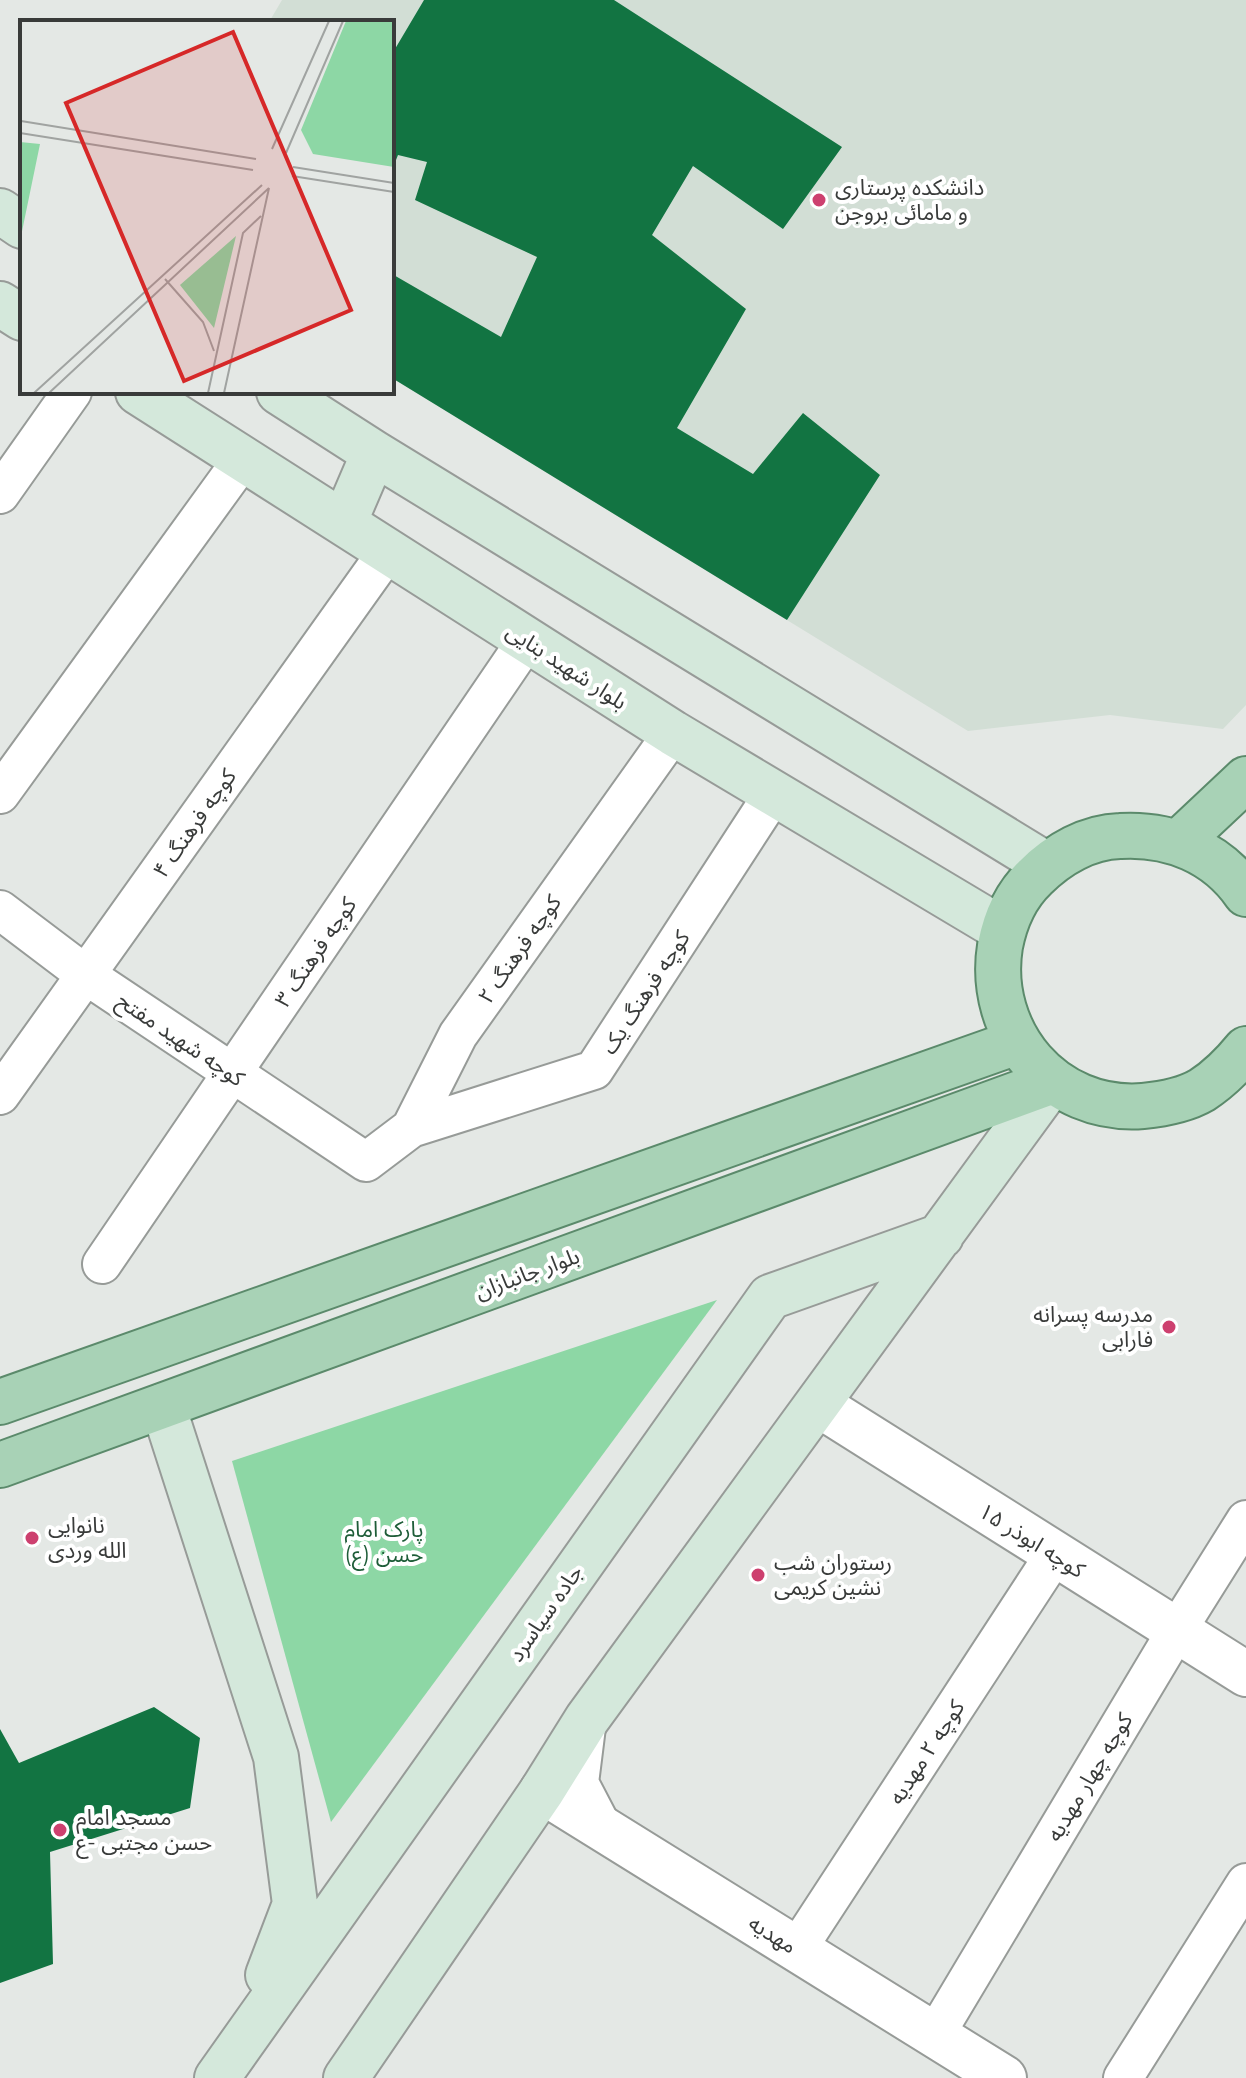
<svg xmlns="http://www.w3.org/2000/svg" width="1246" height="2078" font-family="Montserrat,'Noto Sans Arabic',sans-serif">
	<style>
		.built { fill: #d2ded5 }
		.green { fill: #8dd7a5 }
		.building { fill: #127442 }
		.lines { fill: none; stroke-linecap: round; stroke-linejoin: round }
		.minor-casing { stroke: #979b98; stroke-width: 42 }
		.tertiary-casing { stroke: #979b98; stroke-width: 48 }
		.secondary-casing { stroke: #979b98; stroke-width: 48 }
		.primary-casing { stroke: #5b8a6b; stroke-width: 48 }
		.minor { stroke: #fff; stroke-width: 38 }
		.tertiary { stroke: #fff; stroke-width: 44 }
		.secondary { stroke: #d4e8db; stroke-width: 44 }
		.primary { stroke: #a8d2b6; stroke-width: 44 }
		.poi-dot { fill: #cd406f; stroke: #fff; stroke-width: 3 }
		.labels { text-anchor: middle; stroke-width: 8; stroke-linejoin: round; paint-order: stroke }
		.poi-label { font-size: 22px; fill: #393b3a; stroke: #fff; text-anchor: start }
		.street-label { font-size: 22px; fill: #393b3a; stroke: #fff }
		.park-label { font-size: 22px; fill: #1e5d38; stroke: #fff }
		.inset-road { fill: none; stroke: #a0a3a1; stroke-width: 2 }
		.view { fill: #d62828; fill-opacity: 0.15; stroke: #d62828; stroke-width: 4 }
		.inset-edge { fill: none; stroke: #393b3a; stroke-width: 4 }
	</style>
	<rect width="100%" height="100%" fill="#e4e8e5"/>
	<!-- built -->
	<path class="built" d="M282,0H1246V705L1223,729L1110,715L968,731L392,378V22H269Z"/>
	<!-- green -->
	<path class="green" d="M717,1300L331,1822L232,1461Z"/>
	<!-- building -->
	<path class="building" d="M424,0H614L842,147L783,229L693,166L652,235L746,309L677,428L753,474L803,413L880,475L787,620L392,378V274L501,337L537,257L415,200L427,162L398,155L392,170V54Z
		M154,1707L200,1738L190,1808L50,1852L53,1964L0,1983V1729L19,1763Z"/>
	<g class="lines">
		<defs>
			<path id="minor" d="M0,494L72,392
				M0,794L243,459
				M0,910L86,975L366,1162L411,1128L458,1035L673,733
				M0,1095L388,551
				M411,1128L594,1070L774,793
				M102,1264L527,640
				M587,1719L579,1783L603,1829
				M797,1949L1055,1554
				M935,2035L1177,1630L1246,1520
				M1123,2078L1246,1883"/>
			<path id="tertiary" d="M819,1405L1246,1674
				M542,1791L1004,2078"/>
			<path id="secondary" d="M0,211L22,226
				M0,304L22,318
				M138,392L673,733L1003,930
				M279,392L374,453L1047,865
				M344,523L374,453
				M163,1406L276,1757L295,1904L268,1975
				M217,2078L770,1297L941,1236
				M346,2078L542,1791L587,1719L1053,1081"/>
			<path id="primary" d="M1179,842L1246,779
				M1246,894C1217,852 1170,833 1120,836C1088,837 1058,854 1035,877C1016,895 1005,920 1000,946C986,1033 1053,1113 1143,1106C1163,1104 1185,1100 1202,1090C1219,1079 1233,1065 1246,1049
				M0,1402L1017,1042
				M0,1465L1053,1081"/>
		</defs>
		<!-- minor casing -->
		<use href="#minor" class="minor-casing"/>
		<!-- tertiary casing -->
		<use href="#tertiary" class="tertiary-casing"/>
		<!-- secondary casing -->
		<use href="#secondary" class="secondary-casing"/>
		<!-- primary casing -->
		<use href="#primary" class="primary-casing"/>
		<!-- minor -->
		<use href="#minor" class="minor"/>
		<!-- tertiary -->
		<use href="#tertiary" class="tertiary"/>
		<!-- secondary -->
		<use href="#secondary" class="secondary"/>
		<!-- primary -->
		<use href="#primary" class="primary"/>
	</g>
	<!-- markers -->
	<g class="poi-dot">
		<circle cx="819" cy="200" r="8"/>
		<circle cx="1169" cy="1327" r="8"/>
		<circle cx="32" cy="1538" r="8"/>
		<circle cx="758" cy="1575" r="8"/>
		<circle cx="60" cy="1830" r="8"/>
	</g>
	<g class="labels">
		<!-- poi labels -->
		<g class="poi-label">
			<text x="835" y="195">دانشکده پرستاری<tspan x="835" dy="25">و مامائی بروجن</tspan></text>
			<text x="1153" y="1322" text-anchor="end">مدرسه پسرانه<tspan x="1153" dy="25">فارابی</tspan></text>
			<text x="48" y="1533">نانوایی<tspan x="48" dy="25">الله وردی</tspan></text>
			<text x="774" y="1570">رستوران شب<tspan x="774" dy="25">نشین کریمی</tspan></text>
			<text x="76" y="1825">مسجد امام<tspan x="76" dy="25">حسن مجتبی -ع</tspan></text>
		</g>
		<!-- street labels -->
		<g class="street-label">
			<text transform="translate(567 666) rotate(33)" y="8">بلوار شهید بنایی</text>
			<text transform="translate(194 823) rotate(-55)" y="8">کوچه فرهنگ ۴</text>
			<text transform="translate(519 949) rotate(-55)" y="8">کوچه فرهنگ ۲</text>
			<text transform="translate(315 952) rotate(-56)" y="8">کوچه فرهنگ ۳</text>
			<text transform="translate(645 992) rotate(-57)" y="8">کوچه فرهنگ یک</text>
			<text transform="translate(181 1039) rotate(34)" y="8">کوچه شهید مفتح</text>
			<text transform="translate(527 1273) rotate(-20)" y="8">بلوار جانبازان</text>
			<text transform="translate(1032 1540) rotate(32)" y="8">کوچه ابوذر ۱۵</text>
			<text transform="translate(545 1613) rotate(-55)" y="8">جاده سیاسرد</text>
			<text transform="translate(926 1752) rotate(-57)" y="8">کوچه ۲ مهدیه</text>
			<text transform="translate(1089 1777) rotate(-59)" y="8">کوچه چهار مهدیه</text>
			<text transform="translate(773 1934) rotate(32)" y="8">مهدیه</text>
		</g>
		<!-- park labels -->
		<g class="park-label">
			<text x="384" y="1537">پارک امام<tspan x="384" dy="25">حسن (ع)</tspan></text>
		</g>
	</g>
	<!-- overview -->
	<g transform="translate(20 20)">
		<rect width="374" height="374" fill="#e4e8e5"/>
		<path d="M326,1H374V147L293,134L281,110ZM0,122L20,124L0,221ZM216,216L194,308L160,265Z" fill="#8dd7a5"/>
		<path class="inset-road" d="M1,101L236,139M0,113L233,150M252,129L309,1M266,133L323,1M273,147L374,163M272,156L374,172M145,259L183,302L194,331M14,373L242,165M29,373L249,168M188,373L223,213L241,196M204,373L249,168"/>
		<path class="view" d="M213,12L331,290L164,361L46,83Z"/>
		<rect width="374" height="374" class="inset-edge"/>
	</g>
</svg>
